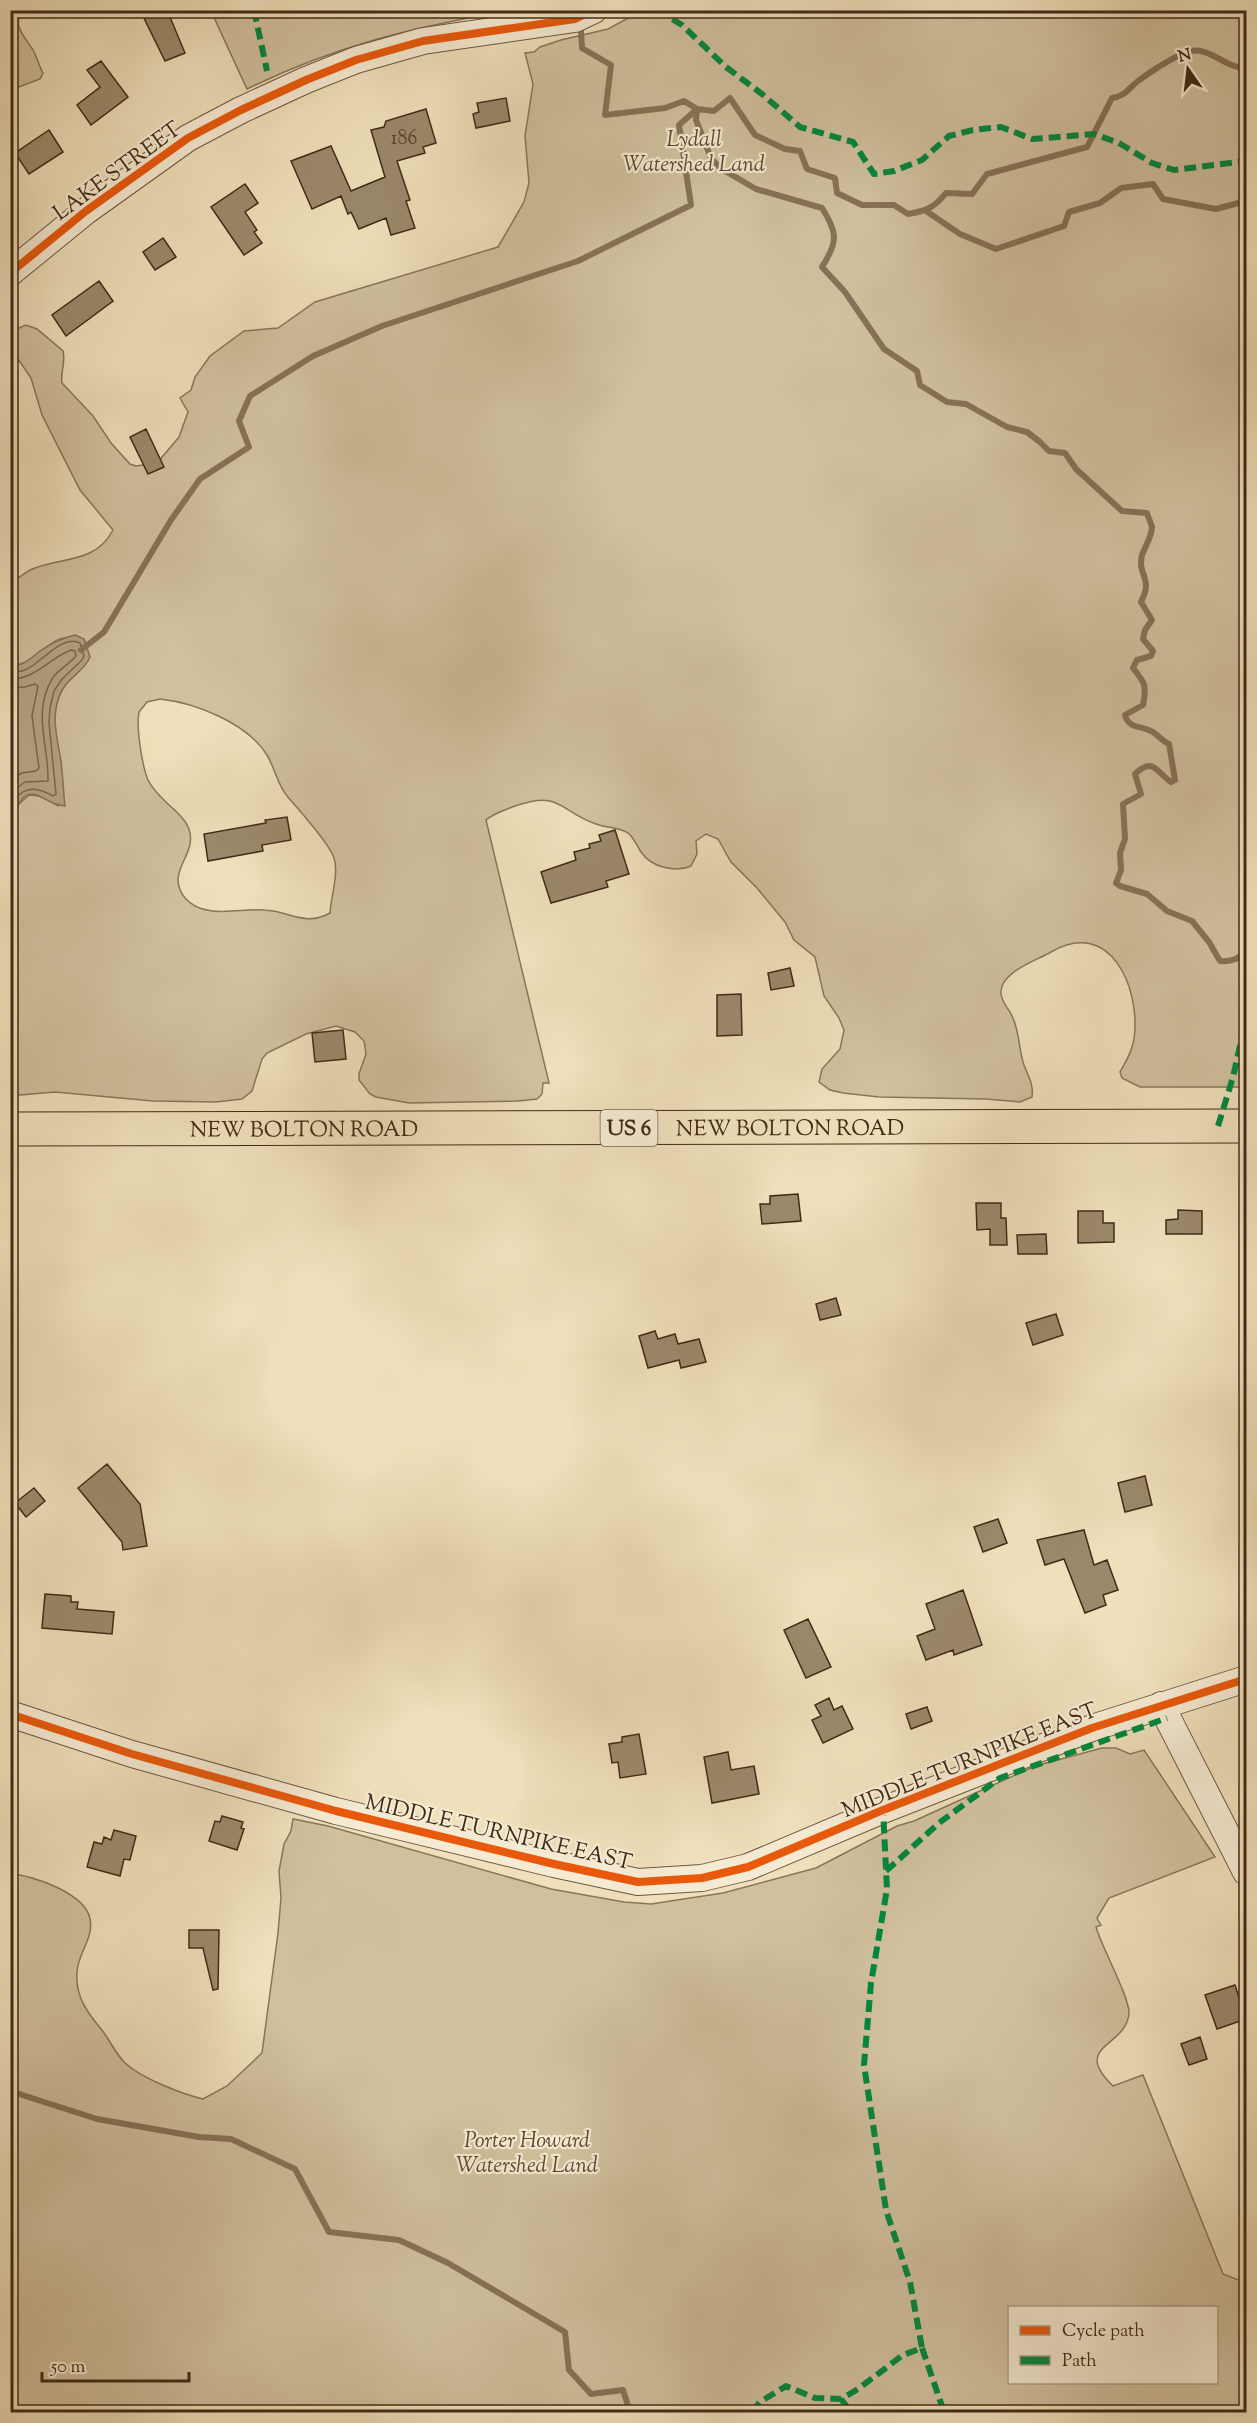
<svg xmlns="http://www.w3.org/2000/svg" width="1257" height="2423" font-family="'Sorts Mill Goudy',serif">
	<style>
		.green { fill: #d1c09e; stroke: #88765a; stroke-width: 1.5; fill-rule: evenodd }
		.water { fill: #b4a282; stroke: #867257; stroke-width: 1.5 }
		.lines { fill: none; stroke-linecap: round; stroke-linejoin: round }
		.shore { stroke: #7a664c; stroke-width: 1.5 }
		.stream { stroke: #867257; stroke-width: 6 }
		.building { fill: #9b896b; stroke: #402b16; stroke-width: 1.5 }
		.minor-casing { stroke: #6c583f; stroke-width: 28 }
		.major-casing { stroke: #402b16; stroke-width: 35 }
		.minor { stroke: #f5ead2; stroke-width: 26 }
		.major { stroke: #efdfba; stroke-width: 33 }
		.quiet { stroke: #00873e; stroke-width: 6; stroke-dasharray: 12 6; stroke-linecap: butt }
		.cycleway-casing { stroke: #f5ead2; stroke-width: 11 }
		.cycleway { stroke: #e8590c; stroke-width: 8 }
		.labels { text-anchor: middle; stroke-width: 4.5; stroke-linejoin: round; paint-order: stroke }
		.number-label { font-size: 20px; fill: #57422b }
		.shield { fill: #f5ead2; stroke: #76644e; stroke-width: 1.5 }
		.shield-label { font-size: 21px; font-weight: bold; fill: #402b16 }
		.park-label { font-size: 22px; font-style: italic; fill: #5d4931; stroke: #f5ead2 }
		.street-label { font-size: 22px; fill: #402b16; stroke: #f5ead2 }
	</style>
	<rect width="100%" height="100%" fill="#efdfba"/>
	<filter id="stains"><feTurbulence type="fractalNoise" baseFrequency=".00333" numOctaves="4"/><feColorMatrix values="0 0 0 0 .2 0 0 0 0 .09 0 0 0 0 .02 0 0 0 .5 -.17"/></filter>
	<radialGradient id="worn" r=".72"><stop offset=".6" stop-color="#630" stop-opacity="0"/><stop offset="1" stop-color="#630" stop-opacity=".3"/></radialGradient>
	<!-- green -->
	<path class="green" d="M11,10L22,11C12,26 25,37 33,50C37,57 39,66 43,73L40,79L11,90Z
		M211,11H506C410,28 335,46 247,89Z
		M641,11H1246V1087H1140L1122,1078L1120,1072C1126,1061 1132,1052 1134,1039C1141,989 1111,917 1051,952C1036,961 999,972 1001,994C1002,1003 1010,1010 1013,1018C1019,1032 1019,1048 1023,1062C1027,1075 1034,1083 1032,1097L1020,1102L986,1099L879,1097L843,1093L830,1090L819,1082L822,1069L840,1049L844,1030L839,1018L824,996L815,957L794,940L785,922L757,888L731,862L718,839L706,834L696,841L697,854L691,866C675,873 651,867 641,852C637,846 634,838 628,833C619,827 606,828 596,824C558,811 562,790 515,806C505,810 494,813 486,820L549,1083H543L542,1094L537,1099L518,1101L409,1103L376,1097L370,1094L359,1080V1074L366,1054L364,1041L355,1032L336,1026L306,1034L267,1053L262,1059L252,1091L242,1099L216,1102L153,1101L55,1092L20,1095L11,1093L10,820L19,804L29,795L41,796L58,806C70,775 51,744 55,712C58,688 76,670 88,651L84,639C77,638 67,637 60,639C42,646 30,667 11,665V583C19,578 26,571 35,568C63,557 96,563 113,530L80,490L42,415L31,378L16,356L11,337L14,330L26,325L37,329L63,351C66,363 60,372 62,383L93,416L111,443L130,464L136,466L157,463L179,437L188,412L180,398L191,390L195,377L210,356L244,331L278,328L315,302L498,247L524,202L529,183L525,136L533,84L525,53L534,52L540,47L561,40L608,29ZM160,699C196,703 247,723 267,755C275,768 277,784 287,796C298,809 330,844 334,858C339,874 331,896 330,913C305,927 290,911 264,910C240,908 204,920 185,898C164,871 198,856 189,829C184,816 171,808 162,798C157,793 151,786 148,780C142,765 136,728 139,712L147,702Z
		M1102,1748H1116L1130,1754L1144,1750L1215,1857L1109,1898L1097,1918L1101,1925L1096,1927C1102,1948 1130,1998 1129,2014C1125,2048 1071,2045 1113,2086L1143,2075L1223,2274L1246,2283V2412H11V1874C33,1875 86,1894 90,1919C94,1938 78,1953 77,1972C75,1996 87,2012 101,2029C110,2040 115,2053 125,2063C141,2078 182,2094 203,2099L227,2086L262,2053L278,1933L281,1898L279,1871L284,1844L291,1831L293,1819L328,1826L551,1889L624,1902L651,1904L723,1893L816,1868L897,1826L914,1821L1035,1766ZM1010,2308H1216V2382H1010Z"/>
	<!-- water -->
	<path class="water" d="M75,635L84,639L90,657C84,672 68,677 61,692C51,713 56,734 60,755C63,772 63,789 65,806C39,804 29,773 11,820V665C25,666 29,659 40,651C50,644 62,638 75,635Z"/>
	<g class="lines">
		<!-- shore -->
		<path class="shore" d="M10,671C15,672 20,672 25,670C41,664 61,634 80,643L84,656L82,660L62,679L54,691L50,708L49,723L56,794L53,796C34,785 21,787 10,806
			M10,679C35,680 49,658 71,650L75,651L76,656C69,665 58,669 52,679C32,713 49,745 48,781L25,782L10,793
			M10,688L25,687L35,684L38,686L32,716L39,768L36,771L22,773L10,780"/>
		<!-- stream -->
		<path class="stream" d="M581,31L582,48L611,65L605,115L665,108L684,101L697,109L714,111L730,98L755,135L785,149L800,151L807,169L835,178L837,193L862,205H894L908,214C926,211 934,208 946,193L972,194L987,174L1087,147L1112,98C1124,97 1129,88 1138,81C1150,72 1172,58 1186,52C1209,44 1225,69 1246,68
			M697,109L696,120L711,158L720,168L756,189L822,208C838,233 838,242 822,267L845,292L884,349L917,371L920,385L947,402L966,404L1007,427L1027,432L1040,442L1049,451L1065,453L1076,469L1122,511L1147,513C1148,517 1151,523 1152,527C1152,536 1145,547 1142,555C1137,577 1154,577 1141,602L1152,620L1145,630L1143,639L1153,651L1151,656L1137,660L1133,668C1145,683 1147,685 1143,705L1125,715C1129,730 1142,725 1153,732C1159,736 1162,741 1169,744L1175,780L1171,782C1157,773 1154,756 1135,774L1141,794L1123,804L1125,839L1120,853L1121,870L1116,883L1120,886L1147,894L1167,911L1192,921L1209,942L1220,961C1231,962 1238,959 1246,952
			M926,211L960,234L996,249L1064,226L1069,212L1100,203L1121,188L1153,184L1163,199L1216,209L1246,201
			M81,650L104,632L171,520L200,479L249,447L239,421L250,396L313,356L382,326L578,261L691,205L679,125L697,109
			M10,2101L16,2093L97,2119L199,2137L231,2139L295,2169L329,2232L399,2240L448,2263L565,2332L569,2370L591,2394L623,2390L630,2412"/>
	</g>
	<!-- building -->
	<path class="building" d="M150,10H167L185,53L165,61L142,14Z
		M101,61L128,97L91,125L77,105L100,87L87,70Z
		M506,98L510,121L476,128L473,114L479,112L477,103Z
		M426,109L436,143L423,147L425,153L397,161L410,200L406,201L415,228L391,235L386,218L359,229L351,212L348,214L341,196L312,209L291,161L331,146L351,191L385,177L371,130L384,127L386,121Z
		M49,130L63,152L29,174L15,153Z
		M245,184L258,203L245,212L257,230L254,232L262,243L244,255L211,207Z
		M163,238L176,257L155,270L143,252Z
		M99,281L113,301L66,336L52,315Z
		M146,429L164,467L148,474L130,437Z
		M287,817L291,840L262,845L263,851L208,861L204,834L266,823L265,820Z
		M615,830L629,874L606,881L608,887L551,903L541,872L576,860L574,852L590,848L589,844L601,841L599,835Z
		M790,968L794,986L771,990L768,973Z
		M741,994L742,1035L717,1036V995Z
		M343,1030L346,1059L315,1062L312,1033Z
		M798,1194L801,1221L762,1224L760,1204H770V1196Z
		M976,1203H1001V1218H1006L1007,1245H990V1229L977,1230Z
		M1178,1210L1202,1211V1234H1166V1220L1178,1219Z
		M1078,1211H1103V1223H1114V1242L1078,1243Z
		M1046,1234L1047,1254H1018L1017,1235Z
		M836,1298L841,1315L820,1320L816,1304Z
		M1056,1314L1063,1335L1033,1345L1026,1323Z
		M655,1331L658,1339L675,1334L678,1344L699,1339L706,1362L681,1368L679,1360L648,1368L639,1336Z
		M107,1464L140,1504L147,1546L123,1550L122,1542L78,1488Z
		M1145,1476L1152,1505L1125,1512L1118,1483Z
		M34,1488L45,1501L26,1517L15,1503Z
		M998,1519L1007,1543L983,1552L974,1527Z
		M1084,1530L1094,1565L1107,1560L1118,1590L1103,1595L1106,1605L1085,1613L1064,1559L1045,1565L1037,1540Z
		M963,1590L982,1645L954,1655L953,1650L926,1660L917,1636L935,1629L926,1604Z
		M45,1594L71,1596V1602H78L77,1609L114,1612L112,1634L42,1628Z
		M808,1619L831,1667L806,1678L784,1630Z
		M829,1698L834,1710L842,1706L853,1729L823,1743L812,1720L821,1716L815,1705Z
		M927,1707L932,1721L911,1729L906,1714Z
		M639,1734L646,1774L620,1778L618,1762L612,1763L609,1744L622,1742V1737Z
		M728,1752L731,1770L754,1766L759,1794L712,1803L704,1757Z
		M222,1816L243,1822L241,1828L244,1829L237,1850L209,1841L215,1821L220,1822Z
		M114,1830L136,1836L130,1860L124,1859L120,1876L87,1867L94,1842L102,1844L104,1837L111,1840Z
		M189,1930H219L218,1989L213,1990L203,1948H189Z
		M1235,1985L1246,2019L1217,2029L1205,1995Z
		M1200,2037L1207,2059L1189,2065L1181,2044Z"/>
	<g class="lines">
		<defs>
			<path id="minor" d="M10,273L86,211L188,138L241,110L306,80L356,60L423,41L575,19L594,10
				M1161,1705L1246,1872
				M10,1714L132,1754L336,1811L554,1864L638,1882L702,1878L748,1867L883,1810L1092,1728L1246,1679"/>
			<g id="major">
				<path id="s1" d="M10,1129L1246,1126"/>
			</g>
		</defs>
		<!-- minor casing -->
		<use href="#minor" class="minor-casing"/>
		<!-- major casing -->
		<use href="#major" class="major-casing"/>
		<!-- minor -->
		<use href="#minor" class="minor"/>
		<!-- major -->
		<use href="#major" class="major"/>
		<!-- quiet -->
		<path class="quiet" d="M254,10L267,71
			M657,10L682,25L726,67L762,94L800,127L853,142L874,174L894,171L922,160L949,136L973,130L1001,127L1032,139L1094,134L1119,143L1152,163L1174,170L1246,161
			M1218,1126L1233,1077L1246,1019
			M886,1871L939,1823L1000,1778L1167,1718
			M922,2348L944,2412
			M841,2399L851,2412
			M752,2412L760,2402L786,2386L815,2398L841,2399L858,2389L903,2355L922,2348L910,2282L886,2210L864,2065L871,1983L887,1889L883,1810"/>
		<defs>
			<path id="cycleway" d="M10,273L86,211L188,138L241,110L306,80L356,60L423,41L575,19L594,10
				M10,1714L132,1754L336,1811L554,1864L638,1882L702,1878L748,1867L883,1810L1092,1728L1246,1679"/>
		</defs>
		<!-- cycleway casing -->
		<use href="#cycleway" class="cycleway-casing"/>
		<!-- cycleway -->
		<use href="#cycleway" class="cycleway"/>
	</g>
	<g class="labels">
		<!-- number labels -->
		<g class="number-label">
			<text x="404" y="144">186</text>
		</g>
		<!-- shield labels -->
		<rect class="shield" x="600.5" y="1110" width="57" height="36" rx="4.5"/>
		<g class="shield-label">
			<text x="629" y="1135">US 6</text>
		</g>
		<!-- park labels -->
		<g class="park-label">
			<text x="694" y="146">Lydall<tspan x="694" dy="25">Watershed Land</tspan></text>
			<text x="527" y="2147">Porter Howard<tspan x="527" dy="25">Watershed Land</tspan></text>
		</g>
		<!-- street labels -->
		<g class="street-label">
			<text transform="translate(116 170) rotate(-36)" y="8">LAKE STREET</text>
			<text dy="8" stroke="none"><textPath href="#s1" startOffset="780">NEW BOLTON ROAD</textPath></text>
			<text dy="8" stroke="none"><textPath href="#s1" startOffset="294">NEW BOLTON ROAD</textPath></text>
			<text transform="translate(969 1759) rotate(-22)" y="8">MIDDLE TURNPIKE EAST</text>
			<text transform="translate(499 1831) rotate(13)" y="8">MIDDLE TURNPIKE EAST</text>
		</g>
	</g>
	<!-- margin -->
	<rect width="1257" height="2423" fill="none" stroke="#efdfba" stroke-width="36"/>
	<rect x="12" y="12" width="1233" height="2399" fill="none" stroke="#402b16" stroke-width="3"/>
	<rect x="18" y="18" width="1221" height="2387" fill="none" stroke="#402b16" stroke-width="1.5"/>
	<!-- legend -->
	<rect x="1008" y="2306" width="210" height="78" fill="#f5ead2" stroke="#ad9e87" stroke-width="1.5"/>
	<rect x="1020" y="2326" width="30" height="9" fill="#e8590c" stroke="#ad9e87" stroke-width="1.5"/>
	<text x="1062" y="2336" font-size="18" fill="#402b16">Cycle path</text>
	<rect x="1020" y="2356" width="30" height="9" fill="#00873e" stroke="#ad9e87" stroke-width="1.5"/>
	<text x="1062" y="2366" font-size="18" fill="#402b16">Path</text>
	<!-- north arrow -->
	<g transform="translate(1188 69) rotate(346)" stroke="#f5ead2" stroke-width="4.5" paint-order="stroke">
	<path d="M0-4.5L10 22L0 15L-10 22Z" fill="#402b16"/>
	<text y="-9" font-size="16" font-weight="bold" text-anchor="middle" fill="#402b16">N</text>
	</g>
	<!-- scale -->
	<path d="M42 2372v9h147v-9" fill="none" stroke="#402b16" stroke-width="3"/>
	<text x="51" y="2372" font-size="18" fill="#402b16" stroke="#f5ead2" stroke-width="4.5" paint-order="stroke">50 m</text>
	<rect width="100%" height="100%" filter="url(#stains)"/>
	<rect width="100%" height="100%" fill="url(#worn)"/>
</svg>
